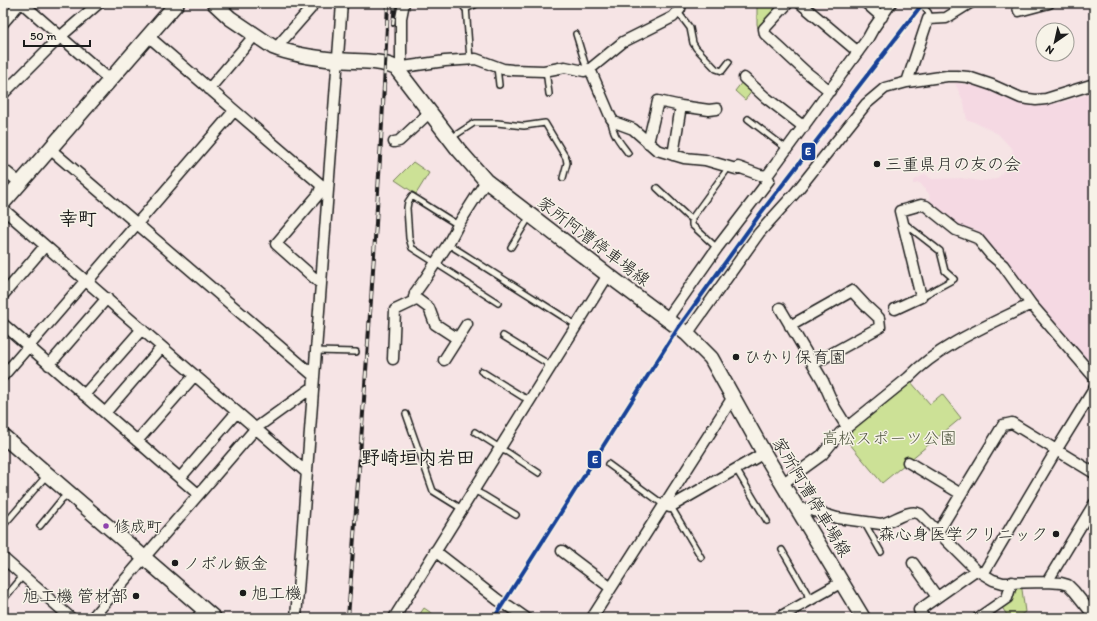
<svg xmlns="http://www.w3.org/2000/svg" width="1097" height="621" font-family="Itim,'Klee One',sans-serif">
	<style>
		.built { fill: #f5d9e3 }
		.green { fill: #cce196; stroke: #747e59 }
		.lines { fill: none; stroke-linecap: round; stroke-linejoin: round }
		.lane-casing { stroke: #1c1c1c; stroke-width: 8 }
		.street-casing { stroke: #1c1c1c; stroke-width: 13 }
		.secondary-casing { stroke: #1c1c1c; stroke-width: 17 }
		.lane { stroke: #f7f3e8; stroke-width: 5 }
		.street { stroke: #f7f3e8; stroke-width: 10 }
		.secondary { stroke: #f7f3e8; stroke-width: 14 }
		.rail-casing { stroke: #1c1c1c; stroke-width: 4 }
		.rail { stroke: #f7f3e8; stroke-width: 2.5; stroke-dasharray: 8; stroke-linecap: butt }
		.rail-1-casing { stroke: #f7f3e8; stroke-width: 7 }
		.rail-1 { stroke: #153f97; stroke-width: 4 }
		.poi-dot { fill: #1c1c1c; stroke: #f7f3e8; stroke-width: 1.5 }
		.bus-dot { fill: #8e44ad; stroke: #f7f3e8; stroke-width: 1.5 }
		.labels { text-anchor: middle; stroke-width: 3; stroke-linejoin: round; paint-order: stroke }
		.bus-label { font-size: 16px; fill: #1c1c1c; stroke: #f7f3e8; text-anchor: start }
		.poi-label { font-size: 17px; fill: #1c1c1c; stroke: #f7f3e8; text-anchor: start }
		.street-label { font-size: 17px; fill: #1c1c1c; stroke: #f7f3e8 }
		.park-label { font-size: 17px; fill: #515741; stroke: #f7f3e8 }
		.quarter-label { font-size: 19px; font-weight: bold; fill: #1c1c1c; stroke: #f7f3e8 }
		.line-badge { stroke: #f7f3e8; stroke-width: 1.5 }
		.badge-label { font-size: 11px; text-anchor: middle; font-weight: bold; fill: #fff }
	</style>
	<rect width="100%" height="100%" fill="#f6e4e5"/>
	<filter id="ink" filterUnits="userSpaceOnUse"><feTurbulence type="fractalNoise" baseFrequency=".025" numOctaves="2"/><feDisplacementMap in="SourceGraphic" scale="8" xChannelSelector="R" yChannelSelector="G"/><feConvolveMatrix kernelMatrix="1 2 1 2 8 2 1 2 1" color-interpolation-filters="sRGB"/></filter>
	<g filter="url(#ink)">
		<!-- built -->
		<path class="built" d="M955,83L971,85L989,91L1006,99L1035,107L1064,102L1094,92V371L1036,303L1005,260L986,242L977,230L962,226L959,229L931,205L929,194L920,183L913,184V181L925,174L932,179L962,178L980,181L996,179L1001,175L1013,150L998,134L972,121H967L964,103Z"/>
		<!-- green -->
		<path class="green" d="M757,3H782L758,28L757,24Z
			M742,82L752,91L745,100L735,91Z
			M413,162L429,173L416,194L395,180Z
			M911,382L930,404L942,394L961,418L882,483L844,437Z
			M1012,582H1021L1025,612L1016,618H1009L999,603Z
			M424,608L439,618H417Z"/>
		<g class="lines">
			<defs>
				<path id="lane" d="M466,6L470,60
					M923,6L928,12L931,19
					M678,12L690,28L693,43L696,48L716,69L722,71L729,62
					M576,34L587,70
					M497,67L499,85
					M546,70L549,94
					M611,119C612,134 620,142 628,153
					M748,119L787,149
					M451,138L474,123H497L524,126L545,123L566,158L567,163L563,178
					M657,188L688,217L692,218
					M904,223L940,251L945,271L954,279L921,297
					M458,225L412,196L408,202L407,208L409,238L412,248L498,303
					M448,244L576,325
					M511,247L530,216
					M717,248L692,225V218L729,167
					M503,336L545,362L550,368
					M316,351L356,352
					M481,371L523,397L530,399
					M406,414L433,491L462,509
					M475,432L500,448
					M499,449L507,452L539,473
					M608,464L664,505
					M736,469L767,521
					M473,490L483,495L516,515
					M670,507L673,510L701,557
					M864,522L881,552
					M3,526L47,475
					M40,526L62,499L69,494
					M782,550L807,593L809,601
					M3,600L23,576"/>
				<path id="street" d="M22,3L110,80
					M788,3L764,29L765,34L806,72L830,91
					M800,3L858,52
					M866,3L882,17
					M1017,3L1019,11L1049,3
					M466,6L473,3
					M3,23L20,3
					M148,36L327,190
					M276,48L311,8
					M396,68L445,61L476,59L503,69L512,70L544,71L565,67L584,71L590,69L623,42L673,17L680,9L681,3
					M396,68L401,62V18L404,3
					M590,69L611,118L614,122L633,129L657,150L684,158L705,160L736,169L738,167L760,175L767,176L868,38L873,29L891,3
					M744,78L765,97L804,127
					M907,82L928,19L946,18L970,3
					M209,89L255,35
					M3,94L61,36L99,3
					M681,106L709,110L717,109
					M394,142L399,141L429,113
					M648,143L658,101L681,106L673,155
					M50,149L314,376
					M3,169L20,183
					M3,209L306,472
					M89,282L92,276L234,111
					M321,284L276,244L318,195L322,185
					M3,295L45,246
					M414,297L429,308L435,324L458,339
					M780,308L823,381L834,406L847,427
					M895,309L921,297L900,211L921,205L926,206L956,230L977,238L991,255L1003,265L1031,304L1094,377
					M667,319L717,248L769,180L767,176
					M3,324L198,494
					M790,326L852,291L865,305L879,318L880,327L813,364
					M687,334L759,233L796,192L866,104L885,88L907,82L947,76H957L968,77L992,85L1021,98L1036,100L1046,99L1094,84
					M393,359L395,310L414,301L415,293L425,279L448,244L458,225L486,181
					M444,360L467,324
					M49,365L107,298
					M3,376L86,280
					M84,395L142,329
					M105,413L162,347
					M137,441L195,375
					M908,462L961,494
					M180,478L237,412
					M782,484L822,455L840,433L908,378C941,344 989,325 1031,304
					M664,505L670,507L764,453
					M797,508L807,509L837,518L881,524C894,522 908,508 920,514L976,570L993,580L1003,583L1047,582L1061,583L1068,585L1074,591L1094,616
					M938,532L1003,425L1012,423L1094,473
					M435,551L498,600L507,606H509L526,618
					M562,551L611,588
					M3,558L71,618
					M913,563L937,597
					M983,574L1057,449L1094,389
					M1047,582L1094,504
					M92,618L256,428L313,387
					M197,618L204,610
					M296,618L342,3
					M394,618L608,275
					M592,618L733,397
					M778,618L842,582
					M924,618L919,610L976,570
					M978,618L1007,598L1012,582"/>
				<path id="secondary" d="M214,3L230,18L273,47C293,55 316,58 337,60C357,62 378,59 396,68L458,149L486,181L608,275L687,334L711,358L764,453L863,618
					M3,203L177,3
					M3,436L214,618"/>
			</defs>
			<!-- lane casing -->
			<use href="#lane" class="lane-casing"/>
			<!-- street casing -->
			<use href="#street" class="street-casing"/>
			<!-- secondary casing -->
			<use href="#secondary" class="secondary-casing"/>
			<!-- lane -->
			<use href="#lane" class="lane"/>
			<!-- street -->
			<use href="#street" class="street"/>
			<!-- secondary -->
			<use href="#secondary" class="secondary"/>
			<defs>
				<path id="rail" d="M393,25L395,3
					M348,618C363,413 379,208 388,3"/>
			</defs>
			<!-- rail casing -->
			<use href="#rail" class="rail-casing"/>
			<!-- rail -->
			<use href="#rail" class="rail"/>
			<defs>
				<path id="rail-1" d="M494,618L678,328L760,214L923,3"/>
			</defs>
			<!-- rail-1 casing -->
			<use href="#rail-1" class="rail-1-casing"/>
			<!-- rail-1 -->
			<use href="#rail-1" class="rail-1"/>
		</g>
	</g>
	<!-- markers -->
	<g class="poi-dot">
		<circle cx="877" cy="164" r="4"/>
		<circle cx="736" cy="357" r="4"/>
		<circle cx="1056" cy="534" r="4"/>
		<circle cx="175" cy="563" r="4"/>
		<circle cx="243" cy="593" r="4"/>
		<circle cx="136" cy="596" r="4"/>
	</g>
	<circle class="bus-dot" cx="106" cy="526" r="3.5"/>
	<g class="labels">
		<!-- bus labels -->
		<g class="bus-label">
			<text x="114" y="532">修成町</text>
		</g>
		<!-- poi labels -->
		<g class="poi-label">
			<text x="885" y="170">三重県月の友の会</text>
			<text x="744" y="363">ひかり保育園</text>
			<text x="1048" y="540" text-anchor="end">森心身医学クリニック</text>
			<text x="183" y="569">ノボル鈑金</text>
			<text x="251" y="599">旭工機</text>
			<text x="128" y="602" text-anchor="end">旭工機 管材部</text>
		</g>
		<!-- street labels -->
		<g class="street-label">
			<text transform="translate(594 241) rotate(37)" y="6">家所阿漕停車場線</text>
			<text transform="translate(812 497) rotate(59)" y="6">家所阿漕停車場線</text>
		</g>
		<!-- park labels -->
		<g class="park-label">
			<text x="889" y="444">高松スポーツ公園</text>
		</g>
		<!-- quarter labels -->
		<g class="quarter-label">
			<text x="78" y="225">幸町</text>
			<text x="418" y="464">野崎垣内岩田</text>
		</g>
	</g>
	<g class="line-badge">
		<rect x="801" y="142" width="15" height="19" rx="4" fill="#153f97"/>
		<rect x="587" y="450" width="15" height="19" rx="4" fill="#153f97"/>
	</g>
	<g class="badge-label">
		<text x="808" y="155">E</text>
		<text x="595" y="463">E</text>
	</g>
	<!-- margin -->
	<rect width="1097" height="621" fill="none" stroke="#f7f3e8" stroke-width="16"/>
	<rect x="8" y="8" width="1081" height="605" fill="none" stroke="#1c1c1c" stroke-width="1.5" filter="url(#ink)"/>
	<!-- north arrow -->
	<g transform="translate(1055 42) rotate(214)"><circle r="19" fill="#f7f3e8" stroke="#9f9d96"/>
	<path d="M0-3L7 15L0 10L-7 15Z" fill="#1c1c1c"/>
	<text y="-6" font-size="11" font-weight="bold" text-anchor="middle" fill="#1c1c1c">N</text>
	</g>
	<!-- scale -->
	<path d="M24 40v6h66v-6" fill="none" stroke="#1c1c1c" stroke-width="2"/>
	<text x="30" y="40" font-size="12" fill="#1c1c1c" stroke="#f7f3e8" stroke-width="3" paint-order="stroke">50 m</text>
</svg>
